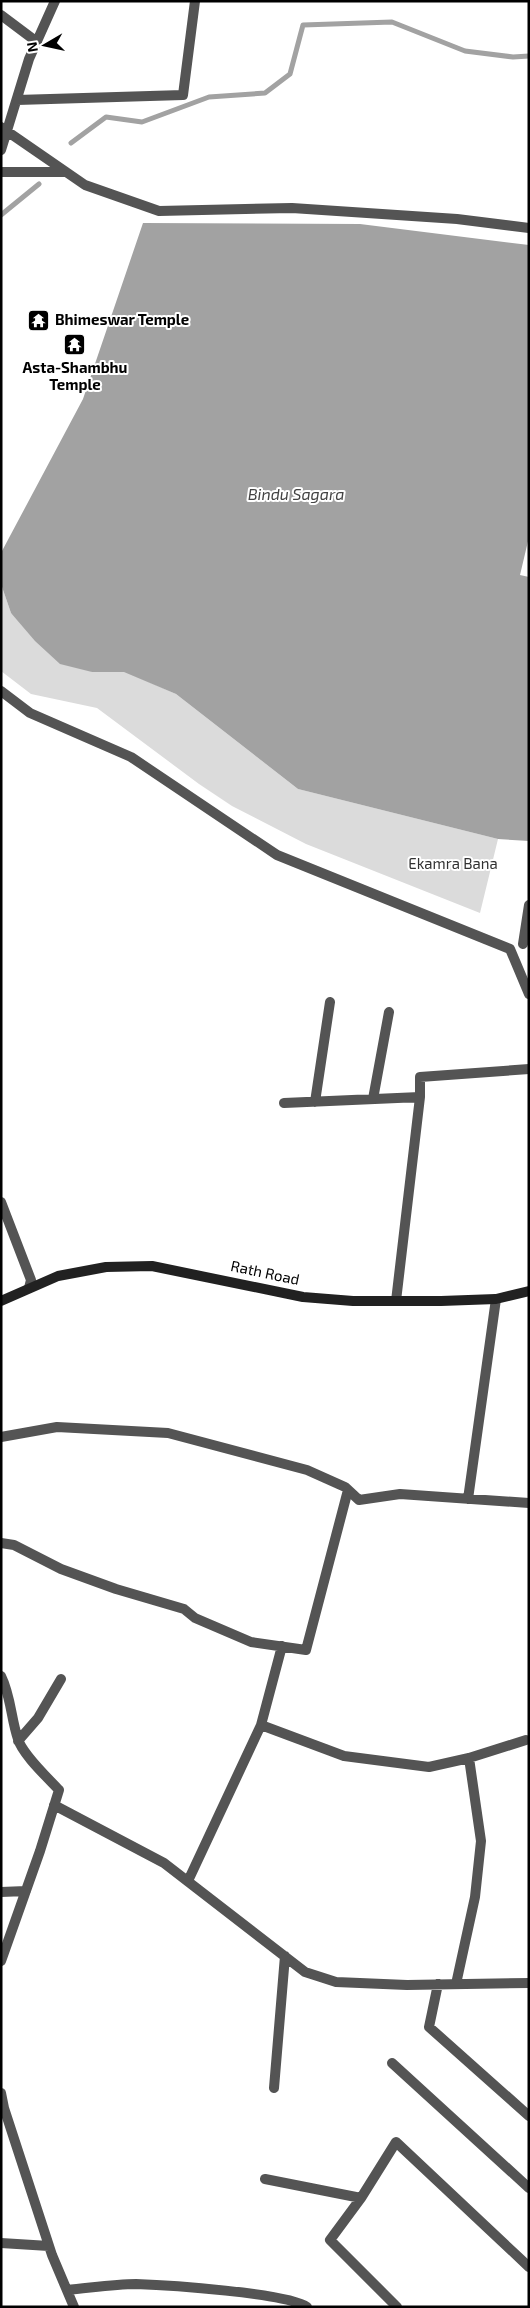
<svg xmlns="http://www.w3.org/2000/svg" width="530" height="2308" font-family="'Exo 2',sans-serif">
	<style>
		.green { fill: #dbdbdb }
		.water { fill: #a2a2a2 }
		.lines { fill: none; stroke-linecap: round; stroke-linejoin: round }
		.stream { stroke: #a2a2a2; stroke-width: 5 }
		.street { stroke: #545454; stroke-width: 10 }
		.secondary { stroke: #212121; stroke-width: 10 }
		.labels { text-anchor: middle; stroke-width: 4; stroke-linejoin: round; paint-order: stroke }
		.poi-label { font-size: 15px; font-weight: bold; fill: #000; stroke: #fff; text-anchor: start }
		.park-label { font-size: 15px; fill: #323232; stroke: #fff }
		.street-label { font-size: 15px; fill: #000; stroke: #fff }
		.water-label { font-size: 16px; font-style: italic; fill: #434343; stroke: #fff }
	</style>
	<rect width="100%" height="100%" fill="#fff"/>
	<!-- green -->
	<path class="green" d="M1,584L11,613L92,672L124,671L176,694L298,789L498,839L480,913L306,844L232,806L199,784L97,708L31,694L1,671Z"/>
	<!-- water -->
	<path class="water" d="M143,223L360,224L529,245V537L520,575L529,577V841L498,839L298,789L176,694L124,672H92L60,664L35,641L11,613L1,584L2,551L83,399Z"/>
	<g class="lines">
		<!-- stream -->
		<path class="stream" d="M71,143L106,117L142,122L209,97L265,93L290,74L303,25L392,22L465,51L513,57L529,56
			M1,215L39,184"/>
		<!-- street -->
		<path class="street" d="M1,15L37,42
			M17,100L183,95L195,1
			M1,127L85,185L159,211L292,208L457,219L529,228
			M1,150L29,59L55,1
			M1,172H65
			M1,691L30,713L131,757L277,855L510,949L529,994
			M523,944L529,905
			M420,1097V1077L529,1069
			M373,1099L389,1012
			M315,1102L330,1002
			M284,1103L420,1097L396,1301
			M1,1202L31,1280L29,1288
			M1,1437L57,1427L168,1433L307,1470L345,1487L359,1500L400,1494L529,1503
			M468,1499L496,1299
			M1,1543L14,1545L61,1569L116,1589L184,1609L195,1618L251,1642L306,1650L348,1490
			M1,1676C11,1696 11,1719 18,1739C22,1754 48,1778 59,1790L40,1851L1,1961
			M261,1725L344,1756L429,1767L469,1758L526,1740
			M18,1741L38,1718L61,1679
			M54,1805L164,1863L305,1972L336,1982L407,1985L529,1983
			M188,1881L261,1725L282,1646
			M1,1892L26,1891
			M438,1984L429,2027L529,2116
			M456,1984L475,1897L481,1841L469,1758
			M392,2063L529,2188
			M274,2088L285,1956
			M1,2093L4,2108L52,2255L74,2307
			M265,2179L361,2198L396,2142L529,2267
			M361,2198L330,2240L397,2307
			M1,2243L49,2246
			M67,2290C90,2288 114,2284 136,2284C166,2285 288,2293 307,2307"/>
		<!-- secondary -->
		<path class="secondary" d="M1,1301L58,1276L106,1267L152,1266L303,1297L353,1301H441L496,1299L529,1291"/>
	</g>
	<!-- icons -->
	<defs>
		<symbol id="temple-square" viewBox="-11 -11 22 22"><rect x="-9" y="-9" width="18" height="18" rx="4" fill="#000" stroke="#fff"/><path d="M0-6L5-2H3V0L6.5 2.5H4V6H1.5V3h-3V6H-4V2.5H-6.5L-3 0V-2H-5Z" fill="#fff"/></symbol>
	</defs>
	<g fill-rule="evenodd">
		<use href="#temple-square" x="26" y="308" width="25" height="25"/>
		<use href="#temple-square" x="62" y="332" width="25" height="25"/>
	</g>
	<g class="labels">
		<!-- poi labels -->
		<g class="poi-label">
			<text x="55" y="325">Bhimeswar Temple</text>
			<text x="75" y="373" text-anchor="middle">Asta-Shambhu<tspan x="75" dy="17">Temple</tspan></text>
		</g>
		<!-- park labels -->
		<g class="park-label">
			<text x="453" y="869">Ekamra Bana</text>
		</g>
		<!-- street labels -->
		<g class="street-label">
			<text transform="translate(265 1273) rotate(12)" y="5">Rath Road</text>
		</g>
		<!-- water labels -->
		<g class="water-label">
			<text x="296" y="500">Bindu Sagara</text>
		</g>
	</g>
	<!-- border -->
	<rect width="530" height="2308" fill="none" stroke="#000000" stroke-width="5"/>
	<!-- north arrow -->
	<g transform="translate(45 45) rotate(261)" stroke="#ffffff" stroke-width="4" paint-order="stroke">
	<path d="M0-4L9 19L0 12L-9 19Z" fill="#000000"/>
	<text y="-8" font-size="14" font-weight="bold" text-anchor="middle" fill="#000000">N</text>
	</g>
</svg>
